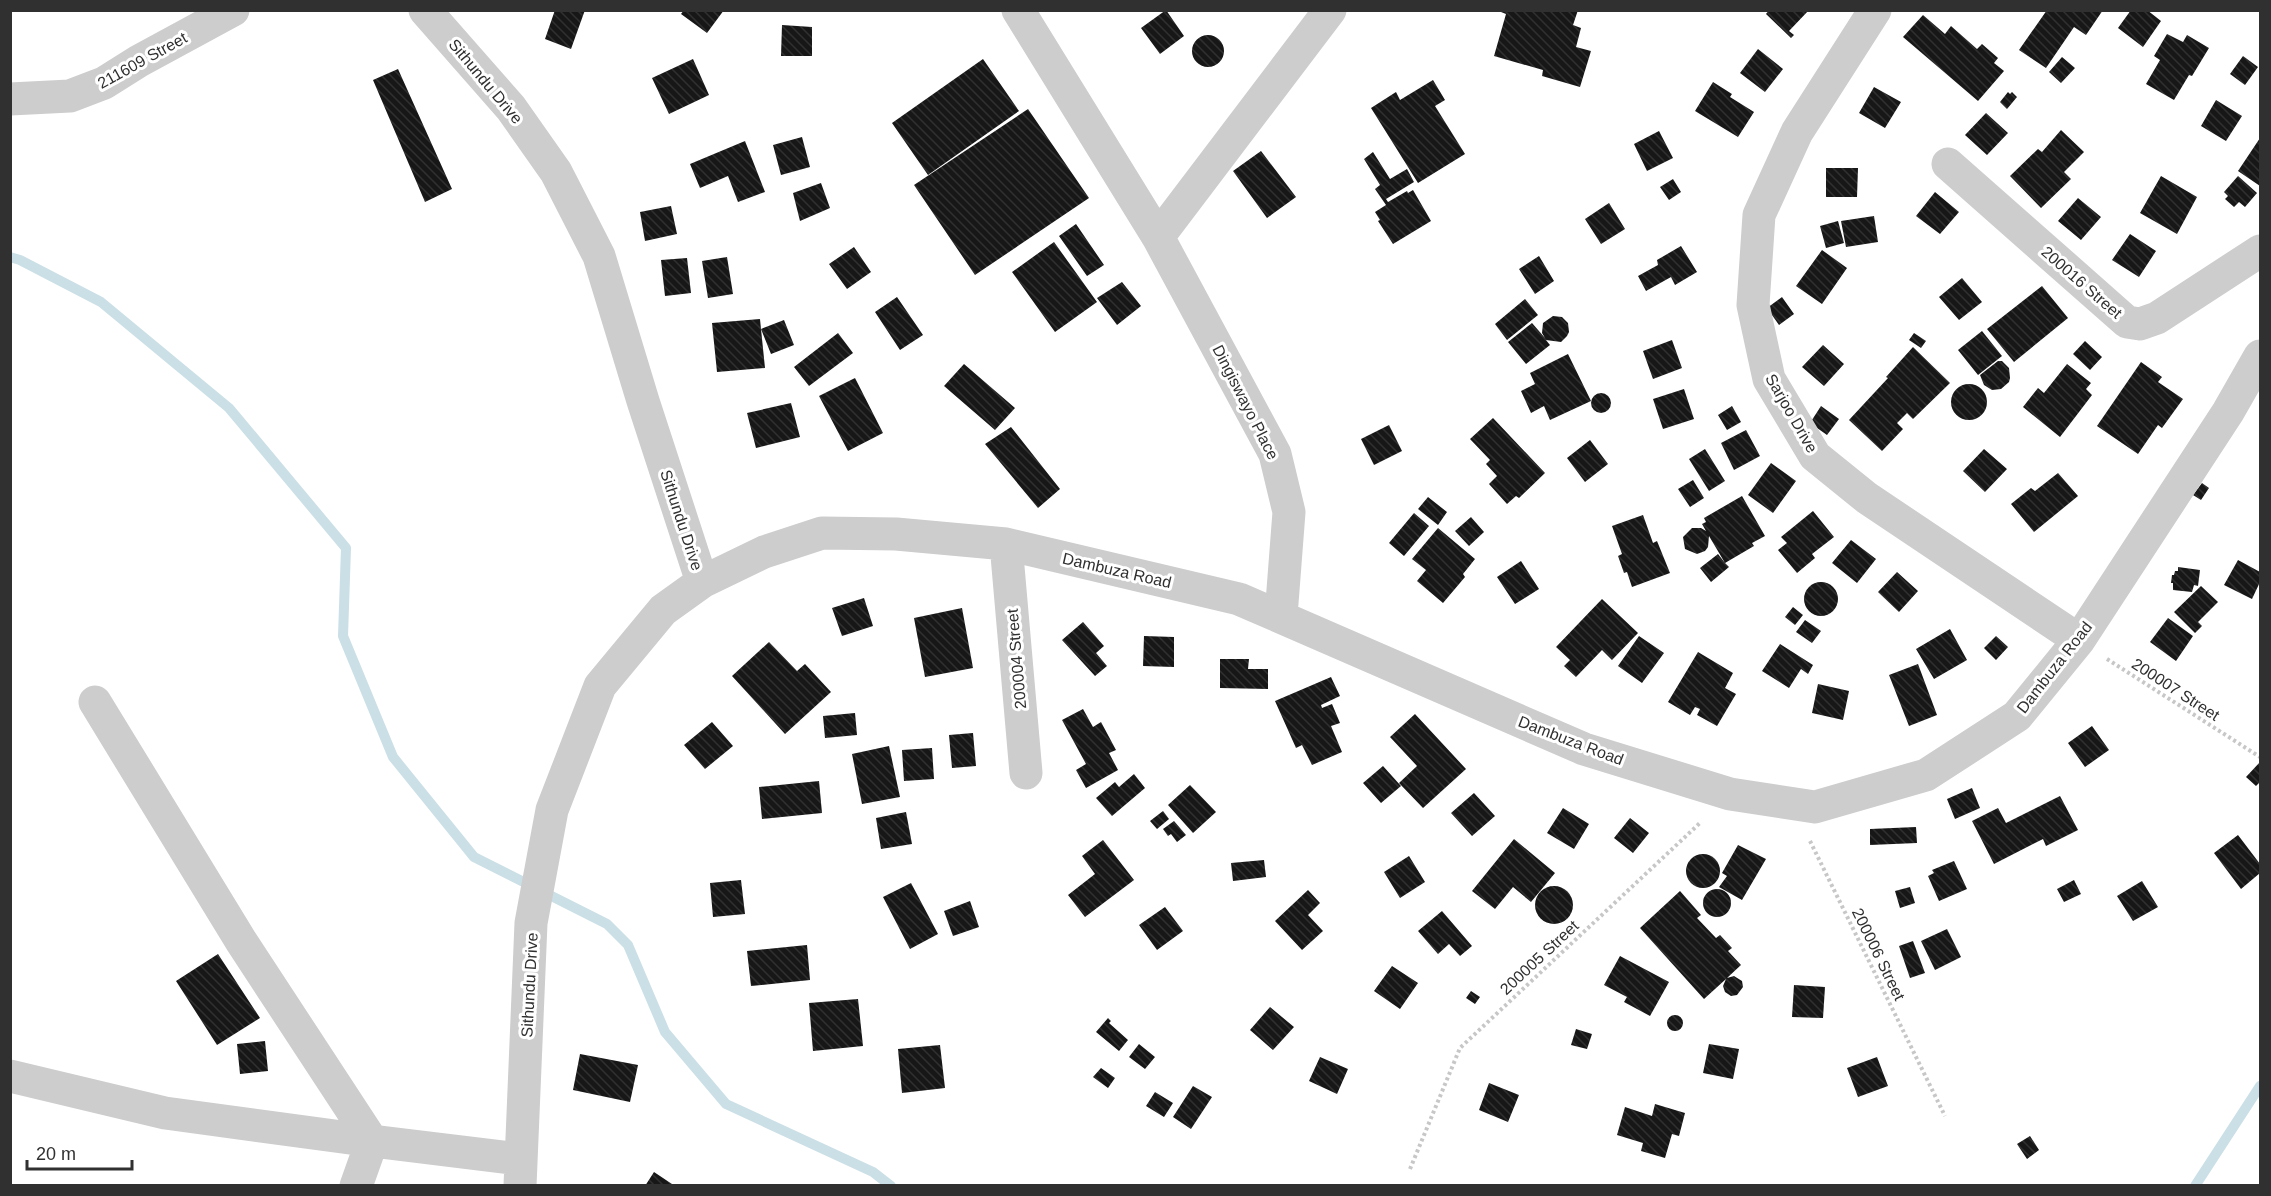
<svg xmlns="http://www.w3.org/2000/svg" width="2271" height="1196" font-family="Helvetica,sans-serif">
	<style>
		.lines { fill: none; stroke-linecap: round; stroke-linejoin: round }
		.stream { stroke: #cbdfe6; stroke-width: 10 }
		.building { fill: url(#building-back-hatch) }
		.path { stroke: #c7c7c7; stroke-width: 4; stroke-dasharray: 3 3; stroke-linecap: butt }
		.minor { stroke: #cdcdcd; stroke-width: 33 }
		.labels { text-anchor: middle; stroke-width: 6; stroke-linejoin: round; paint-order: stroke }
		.street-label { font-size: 16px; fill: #303030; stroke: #fff }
	</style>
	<defs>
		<pattern id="building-back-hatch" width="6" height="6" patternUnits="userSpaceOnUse" patternTransform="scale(1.5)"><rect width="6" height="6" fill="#171717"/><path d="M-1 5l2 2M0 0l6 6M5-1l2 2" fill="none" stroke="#303030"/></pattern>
	</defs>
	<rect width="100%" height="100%" fill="#fff"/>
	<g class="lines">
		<!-- stream -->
		<path class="stream" d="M10,257L20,260L101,302L229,408L346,548L343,636L393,757L474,857L607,924L628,945L665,1032L726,1104L873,1172L891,1186
			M2195,1186L2260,1086"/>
	</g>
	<!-- building -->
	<path class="building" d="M555,10H585L571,49L545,39Z
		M684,10H724L707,33L681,14Z
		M1166,10L1184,36L1160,54L1141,28Z
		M1496,10H1578L1573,25L1581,28L1576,47L1591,51L1580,87L1542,76L1543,70L1494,56L1506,14Z
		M1769,10H1809L1789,31L1794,35L1791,38L1766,14Z
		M2047,10H2103L2086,35L2074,27L2046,68L2019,50Z
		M2131,10H2147L2161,21L2143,47L2118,28Z
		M1923,15L1945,34L1951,26L1977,49L1982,44L1998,58L1994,63L2004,71L1978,101L1903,37Z
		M782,25L812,27V56H781Z
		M2167,34L2183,42L2187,35L2209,48L2192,76L2189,75L2174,100L2146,84L2160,60L2154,56Z
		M1192 51a16 16 0 1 1 32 0a16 16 0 1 1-32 0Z
		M1758,49L1783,69L1765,92L1740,73Z
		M2243,56L2258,67L2245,85L2230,74Z
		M2062,57L2075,68L2061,83L2049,72Z
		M693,59L709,95L669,114L652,78Z
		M983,59L1019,111L928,175L892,123Z
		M398,69L452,189L425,202L373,80Z
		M1433,80L1445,100L1435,106L1465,154L1418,183L1371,108L1396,92L1400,100Z
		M1713,82L1732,94L1730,97L1754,112L1738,137L1695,111Z
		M1874,87L1901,102L1885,128L1859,113Z
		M2008,92L2010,94L2012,92L2017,97L2007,109L2000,102Z
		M2216,100L2242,116L2226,141L2201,126Z
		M1028,109L1089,198L975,275L914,185Z
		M1986,113L2008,133L1987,155L1965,135Z
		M2061,130L2084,152L2064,172L2071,179L2041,208L2010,176L2038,149L2042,152Z
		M1659,131L1673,158L1647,171L1634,144Z
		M802,137L810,167L781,175L773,145Z
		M2260,138V186L2238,171Z
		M745,141L765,192L738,202L728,176L700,188L690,164Z
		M1261,151L1296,197L1267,218L1233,171Z
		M1373,152L1390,179L1407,169L1414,182L1386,199L1388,202L1407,191L1408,193L1413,190L1431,221L1393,244L1378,221L1380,220L1375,212L1386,205L1375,189L1380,185L1364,159Z
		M1826,168H1858L1857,197H1826Z
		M2161,176L2197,197L2177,234L2140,213Z
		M2238,176L2257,193L2245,207L2239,202L2234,207L2225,199L2228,196L2224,192Z
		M1673,179L1681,192L1669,200L1660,187Z
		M821,183L830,208L800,221L793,193Z
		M1935,192L1959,212L1940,234L1916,216Z
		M2078,198L2101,217L2081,240L2058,221Z
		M1609,203L1625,229L1601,244L1585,219Z
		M671,206L677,234L645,241L640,212Z
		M1874,216L1878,242L1846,247L1841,221Z
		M1838,221L1844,243L1826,248L1820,226Z
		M1076,224L1104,265L1087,276L1059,236Z
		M2130,234L2156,251L2139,277L2112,260Z
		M1054,242L1097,302L1055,332L1012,272Z
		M1681,246L1697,272L1675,285L1671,277L1646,291L1638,276L1658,265L1657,260Z
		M854,247L871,272L847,289L829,264Z
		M1822,250L1847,268L1822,304L1796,286Z
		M1539,256L1554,281L1535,294L1519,269Z
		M727,257L733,294L708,298L702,261Z
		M687,258L691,293L665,296L661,260Z
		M1962,278L1982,302L1959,320L1939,297Z
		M1122,282L1141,306L1117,325L1097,298Z
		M2042,286L2068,318L2014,362L1987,329Z
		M897,297L923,335L900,350L875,312Z
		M1782,297L1794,314L1779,325L1767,308Z
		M1525,299L1538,315L1507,340L1495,324Z
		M1553,316L1562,317L1568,323L1569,332L1567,336L1561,342L1546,340L1550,345L1526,364L1508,342L1532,323L1545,338L1542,333L1543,323Z
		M760,319L761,329L784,320L794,345L771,354L761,329L765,368L717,372L712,323Z
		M1982,331L2002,356L1978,375L1958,350Z
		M838,333L853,353L809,386L794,367Z
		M1914,333L1926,341L1921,348L1909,340Z
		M1672,340L1682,368L1653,379L1643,351Z
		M2085,341L2102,357L2090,370L2073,354Z
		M1823,345L1844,364L1824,386L1802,367Z
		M1913,347L1950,383L1913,419L1907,413L1897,423L1903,429L1882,451L1849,420L1888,378L1886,377Z
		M1568,354L1591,401L1550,420L1544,406L1531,413L1521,391L1535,384L1530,373Z
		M1998,361H2002L2009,368L2010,378L2009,382L2001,389L1992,390L1984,385L1980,375Z
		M2141,362L2162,377L2158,382L2183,399L2162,428L2158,425L2138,454L2097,426Z
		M964,364L1015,408L995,430L944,386Z
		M2067,364L2091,383L2086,389L2092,395L2060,437L2023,407L2038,388L2044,393Z
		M855,378L883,433L848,451L819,396Z
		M1951 402a18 18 0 1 1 36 0a18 18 0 1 1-36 0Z
		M1684,389L1694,419L1663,429L1653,399Z
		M1591 403a10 10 0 1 1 20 0a10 10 0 1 1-20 0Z
		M791,403L800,437L756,448L747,413Z
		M1732,406L1741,422L1727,430L1718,415Z
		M1821,406L1839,419L1827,435L1810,423Z
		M1493,418L1545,473L1519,498L1516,496L1507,504L1489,484L1497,476L1486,464L1490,460L1470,439Z
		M1389,425L1402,451L1374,465L1361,439Z
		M1011,427L1060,489L1038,508L985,444Z
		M1746,430L1760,456L1734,470L1721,443Z
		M1590,440L1608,464L1585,482L1567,458Z
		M1705,449L1725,481L1709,491L1689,459Z
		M1984,449L2007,469L1985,492L1963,471Z
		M1771,463L1796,481L1773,513L1748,495Z
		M2058,473L2078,496L2034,532L2011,504L2031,488L2035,491Z
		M1693,480L1704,498L1690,507L1678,489Z
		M2202,483L2209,488L2201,500L2193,495Z
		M1742,496L1765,536L1752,543L1754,546L1725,563L1729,567L1711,582L1700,568L1718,554L1725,563L1709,536L1708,547L1705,551L1697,554L1685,549L1683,537L1692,528H1701L1706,531L1702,524L1706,522L1704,518Z
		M1428,497L1447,512L1438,525L1418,509Z
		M1813,511L1834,537L1812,554L1815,558L1797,573L1778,550L1787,543L1781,537Z
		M1414,513L1429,526L1404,556L1389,543Z
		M1643,515L1653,543L1657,541L1670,573L1632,587L1627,572L1624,573L1618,556L1622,554L1612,526Z
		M1471,517L1484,532L1469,546L1455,531Z
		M1438,528L1475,559L1463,574L1465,577L1443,603L1417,581L1426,570L1412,559Z
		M1851,540L1876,559L1857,583L1832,563Z
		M2238,560L2260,572V582L2252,599L2224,585Z
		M1521,561L1539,589L1515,604L1497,577Z
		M2178,567L2200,570L2198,586L2194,585L2192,592L2173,590V583H2171L2172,575H2174L2175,571H2178Z
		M1897,572L1918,591L1899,612L1878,592Z
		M1804 599a17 17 0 1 1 34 0a17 17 0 1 1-34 0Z
		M2201,586L2218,602L2198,622L2202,626L2195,633L2174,612Z
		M864,598L873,626L842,636L832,608Z
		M1602,599L1638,633L1612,660L1602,650L1576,677L1564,666L1570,660L1556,647Z
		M1793,607L1803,615L1795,625L1785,617Z
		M962,608L973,668L925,677L914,618Z
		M2168,618L2193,636L2176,661L2150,642Z
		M1805,620L1821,631L1812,643L1796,632Z
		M1083,622L1104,646L1096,653L1107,666L1095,676L1062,640Z
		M1950,629L1967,660L1934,679L1916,649Z
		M1144,636L1174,637V667L1143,666Z
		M1639,636L1664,653L1642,683L1618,666Z
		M1996,636L2008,647L1996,660L1984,648Z
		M769,642L797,671L805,664L831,692L785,734L732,676Z
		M1780,644L1813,665L1808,674L1801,669L1789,688L1762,671Z
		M1698,652L1733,673L1725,688L1736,694L1717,726L1697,715L1700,709L1695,707L1690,715L1668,702Z
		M1220,659H1249L1248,669H1268V689L1220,688Z
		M1918,664L1937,715L1909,726L1889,675Z
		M1331,677L1340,696L1321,705L1322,708L1332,704L1340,723L1331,726L1342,752L1312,765L1302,745L1296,748L1275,701Z
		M1818,684L1849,691L1843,720L1812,713Z
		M1083,709L1093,727L1101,722L1116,750L1109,753L1118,770L1086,788L1076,770L1086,764L1062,720Z
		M855,713L857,735L825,738L823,716Z
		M1415,714L1466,769L1423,808L1399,783L1417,766L1390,737Z
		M712,722L733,746L705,769L684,745Z
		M2092,726L2109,750L2085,767L2068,743Z
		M973,733L976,766L952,768L949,735Z
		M889,746L900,797L862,804L852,754Z
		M932,748L934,779L904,781L902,750Z
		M2260,762V782L2256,786L2246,777Z
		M1383,766L1401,786L1381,803L1363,783Z
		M1134,774L1145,788L1112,816L1096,798L1115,782L1119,787Z
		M819,781L822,813L762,819L759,787Z
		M1190,785L1216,812L1193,833L1168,805Z
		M1972,788L1980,808L1955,819L1947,799Z
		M1474,793L1495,816L1472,836L1451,813Z
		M2060,796L2078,830L2046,846L2043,839L1994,864L1972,821L1998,808L2006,823Z
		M1563,808L1589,824L1574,849L1547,833Z
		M1163,811L1169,819L1157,829L1150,821Z
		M906,812L912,844L881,849L876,818Z
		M1630,818L1649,833L1633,853L1614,838Z
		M1174,821L1186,835L1177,842L1171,834L1168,836L1163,829Z
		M1916,827L1917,843L1870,845V829Z
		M2238,835L2260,864V873L2241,889L2214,853Z
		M1514,839L1555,873L1531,902L1513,887L1495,909L1472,891Z
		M1103,840L1134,880L1085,917L1068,895L1095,874L1082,856Z
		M1738,845L1766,859L1742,900L1719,887L1727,876L1722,873Z
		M1686 871a17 17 0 1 1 34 0a17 17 0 1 1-34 0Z
		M1409,856L1425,882L1400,898L1384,872Z
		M1264,860L1266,877L1233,881L1231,863Z
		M1954,861L1967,889L1939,901L1928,876L1934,873L1932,870Z
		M741,880L745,914L713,917L710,883Z
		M2074,880L2081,894L2064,902L2057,889Z
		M2142,881L2158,907L2133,921L2117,896Z
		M911,883L938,934L910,949L883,897Z
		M1535 905a19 19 0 1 1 38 0a19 19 0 1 1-38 0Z
		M1910,887L1915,903L1900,908L1895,891Z
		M1703 903a14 14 0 1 1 28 0a14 14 0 1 1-28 0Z
		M1308,890L1320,903L1308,915L1323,931L1302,950L1275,921Z
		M1680,891L1701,915L1697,918L1716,938L1720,935L1732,948L1728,951L1741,965L1727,978L1734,976L1742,981L1743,987L1737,995L1731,996L1725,992L1723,986L1726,979L1704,999L1640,928Z
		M970,901L979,927L953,936L944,911Z
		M1165,907L1183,931L1157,950L1139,925Z
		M1442,911L1472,946L1460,956L1449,944L1438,954L1418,931Z
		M1947,929L1961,957L1935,970L1921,941Z
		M1913,941L1925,973L1910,978L1899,946Z
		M807,945L810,980L751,986L747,951Z
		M218,954L260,1018L217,1045L176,981Z
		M1620,956L1669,982L1650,1016L1624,1002L1627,997L1604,985Z
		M1392,966L1418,983L1400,1009L1374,991Z
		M1794,985L1825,987L1823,1018L1792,1017Z
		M1471,991L1480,997L1475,1004L1466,998Z
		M858,999L863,1046L813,1051L809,1003Z
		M1270,1007L1294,1027L1273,1050L1250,1030Z
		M1667 1023a8 8 0 1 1 16 0a8 8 0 1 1-16 0Z
		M1108,1018L1111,1021L1109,1023L1128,1040L1119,1051L1096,1032Z
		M1576,1029L1592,1034L1587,1049L1571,1045Z
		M265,1041L268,1071L240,1074L237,1044Z
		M1139,1044L1155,1057L1145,1069L1129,1057Z
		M1709,1044L1739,1049L1733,1079L1703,1073Z
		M940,1045L945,1088L902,1093L898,1049Z
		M580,1054L638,1065L630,1102L573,1090Z
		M1320,1057L1348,1069L1337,1094L1309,1081Z
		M1877,1057L1888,1086L1858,1097L1847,1068Z
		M1101,1068L1115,1078L1108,1088L1093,1077Z
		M1489,1083L1519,1095L1508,1122L1479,1110Z
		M1193,1086L1212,1097L1191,1129L1173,1117Z
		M1155,1092L1173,1103L1164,1117L1146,1106Z
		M1655,1104L1685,1113L1679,1136L1672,1134L1665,1158L1641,1151L1643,1143L1617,1135L1625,1107L1652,1116Z
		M2030,1136L2039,1150L2027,1159L2017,1144Z
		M654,1172L675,1186H645Z"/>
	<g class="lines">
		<!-- path -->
		<path class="path" d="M2107,659L2260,757
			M1810,841L1945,1116
			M1410,1169L1460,1048L1701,822"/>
		<!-- minor -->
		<path class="minor" d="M425,10L511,108L556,172L599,256L643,401L702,582L663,610L600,686L552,810L531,923L520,1186
			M1018,10L1158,237L1275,454L1289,512L1281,616
			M1875,10L1797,132L1759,215L1753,305L1769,379L1815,456L1867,498L2079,640
			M10,99L70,96L104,83L139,61L233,10
			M1948,164L2127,322L2140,324L2157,318L2260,251
			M1158,237L1330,10
			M1006,544L1026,773
			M702,582L764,552L822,533L896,534L1006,544L1239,599L1584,749L1730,794L1815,807L1926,775L2017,716L2079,640L2228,412L2260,356
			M95,702L241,941L372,1141L356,1186
			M10,1076L165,1113L372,1141L520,1159"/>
	</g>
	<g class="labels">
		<!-- street labels -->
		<g class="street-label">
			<text transform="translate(142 60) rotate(-29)" y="6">211609 Street</text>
			<text transform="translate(486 81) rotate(50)" y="6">Sithundu Drive</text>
			<text transform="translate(2082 282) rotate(41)" y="6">200016 Street</text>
			<text transform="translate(1246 402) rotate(63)" y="6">Dingiswayo Place</text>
			<text transform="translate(1792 413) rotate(60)" y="6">Sarjoo Drive</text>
			<text transform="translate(682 520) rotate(72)" y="6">Sithundu Drive</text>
			<text transform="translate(1117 570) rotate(13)" y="6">Dambuza Road</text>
			<text transform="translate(1016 659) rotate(-95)" y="6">200004 Street</text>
			<text transform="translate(2054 667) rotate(-52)" y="6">Dambuza Road</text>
			<text transform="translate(2176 689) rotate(33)" y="6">200007 Street</text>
			<text transform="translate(1571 740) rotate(21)" y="6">Dambuza Road</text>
			<text transform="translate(1879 954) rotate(64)" y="6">200006 Street</text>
			<text transform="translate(1539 957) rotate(-43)" y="6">200005 Street</text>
			<text transform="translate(529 985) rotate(-87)" y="6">Sithundu Drive</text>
		</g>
	</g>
	<!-- border -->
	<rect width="2271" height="1196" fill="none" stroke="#303030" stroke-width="24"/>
	<!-- scale -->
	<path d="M27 1160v9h105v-9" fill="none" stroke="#303030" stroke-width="3"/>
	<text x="36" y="1160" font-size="18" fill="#303030" stroke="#ffffff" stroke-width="4.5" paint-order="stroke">20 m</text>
</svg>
